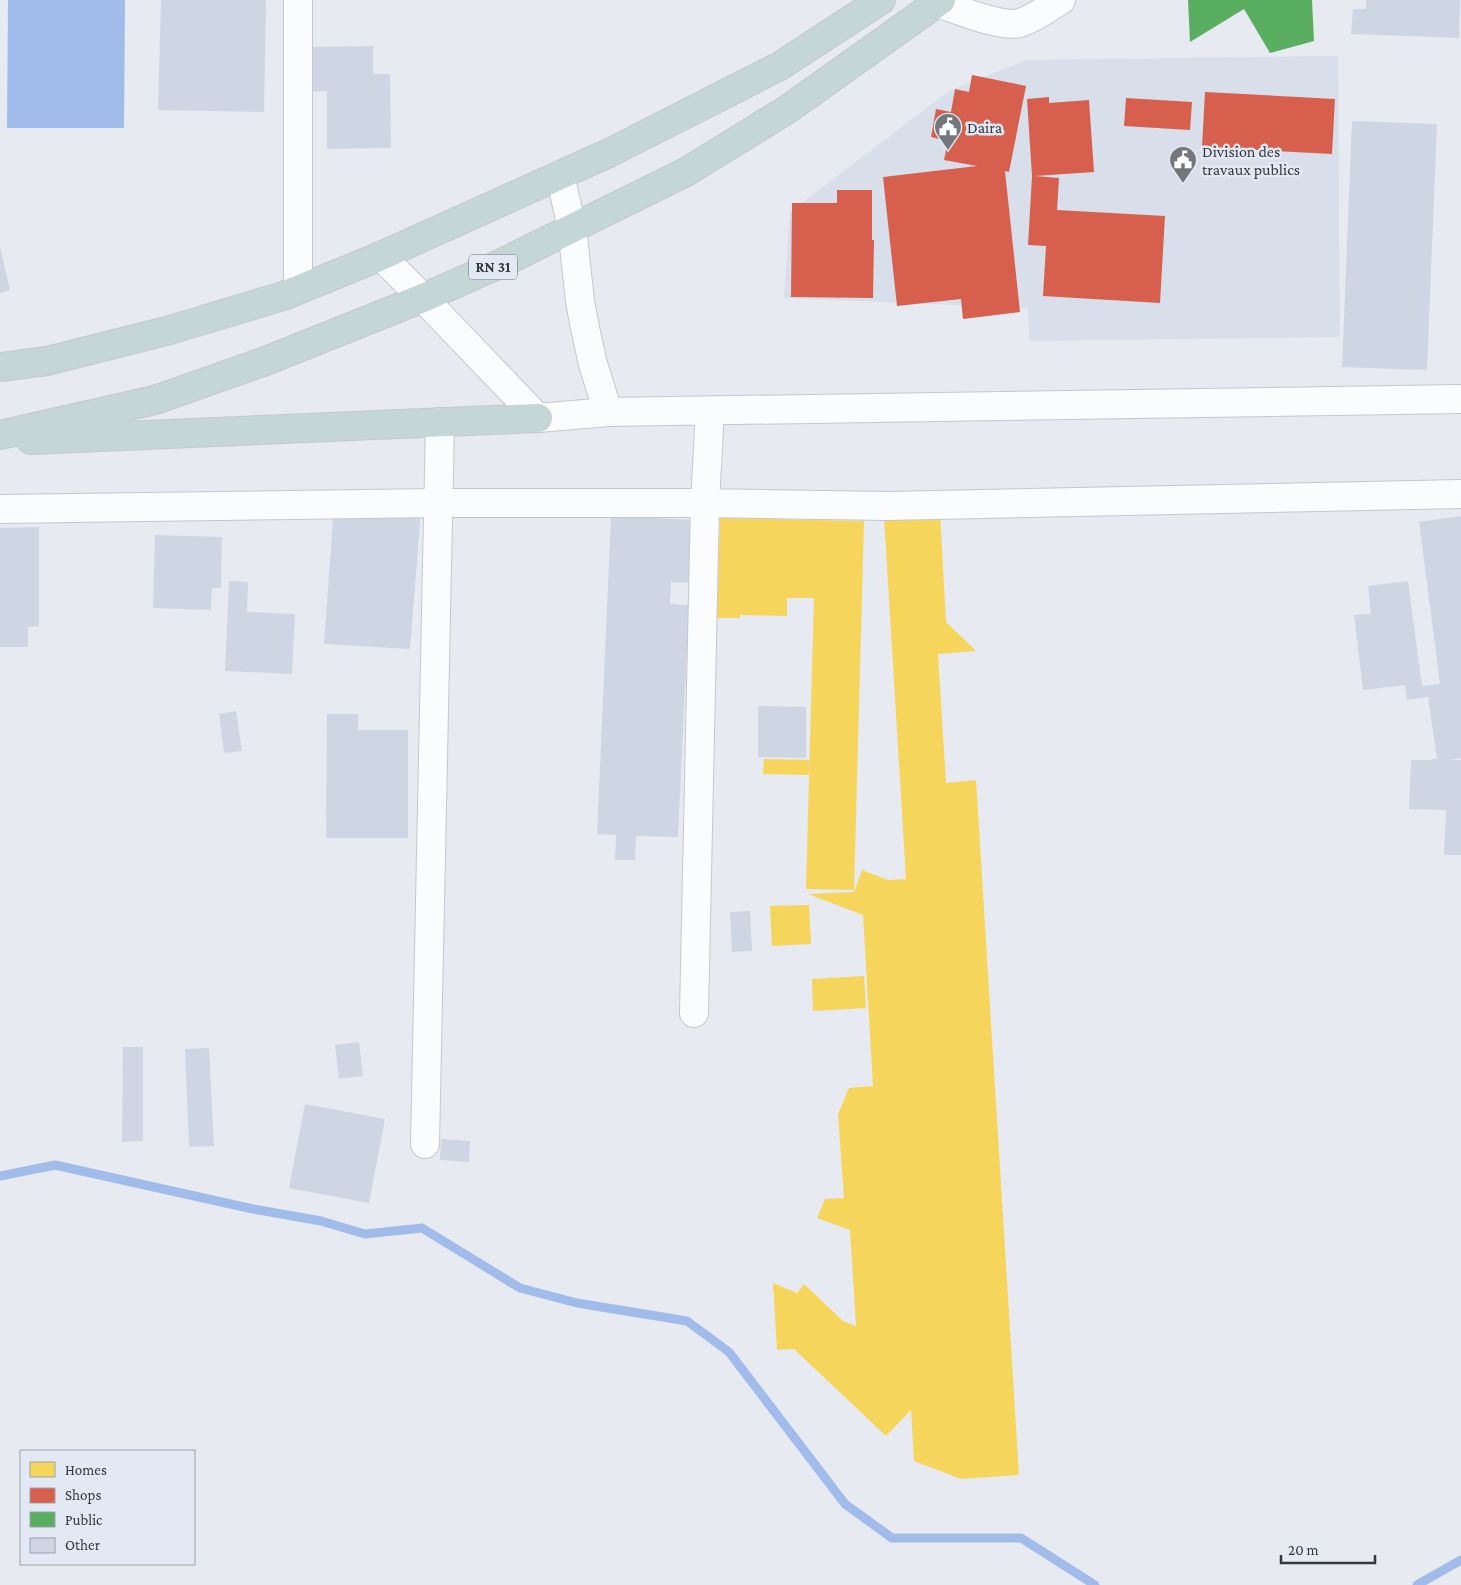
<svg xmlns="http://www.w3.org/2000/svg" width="1461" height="1585" font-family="'Crimson Pro',serif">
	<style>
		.built { fill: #d8dfeb }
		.water { fill: #a1bcea }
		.homes { fill: #f6d55c }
		.shops { fill: #d6604d }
		.public { fill: #5aae61 }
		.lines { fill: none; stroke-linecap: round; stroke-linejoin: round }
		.stream { stroke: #a1bcea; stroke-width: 9 }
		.building { fill: #cfd6e3 }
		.minor-casing { stroke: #c5c7cb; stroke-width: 30 }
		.highway-casing { stroke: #c6c8cb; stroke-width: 30 }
		.minor { stroke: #fbfcfd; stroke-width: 28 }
		.highway { stroke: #c5d6d6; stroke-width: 28 }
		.labels { text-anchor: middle; stroke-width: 5; stroke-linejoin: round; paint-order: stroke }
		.shield { fill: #e3e9f4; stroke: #696d73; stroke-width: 1 }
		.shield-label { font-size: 15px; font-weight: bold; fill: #35383c }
		.poi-label { font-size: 16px; fill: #35383c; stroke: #e3e9f4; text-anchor: start }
	</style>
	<rect width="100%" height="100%" fill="#e7eaf0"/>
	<!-- built -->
	<path class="built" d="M1338,56L1340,337L1029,341L1028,308L784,298L790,212L949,91L1027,60Z"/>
	<!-- water -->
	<path class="water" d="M8,0H125L124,128H7Z"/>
	<!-- homes -->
	<path class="homes" d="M940,513L946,622L976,651L938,654L946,783L976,780L1019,1475L961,1479L914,1461L911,1410L886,1436L794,1349L777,1350L773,1283L797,1293L804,1284L843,1321L856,1326L850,1230L817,1218L825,1199L844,1198L838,1114L849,1088L873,1086L863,915L808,894L854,892L862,870L888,880L906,879L884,517Z
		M720,518L864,521L854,890L806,889L814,598H787V616L740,615V618H717Z
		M764,759L809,760V775L763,774Z
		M809,905L811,944L772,946L770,906Z
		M864,976L866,1008L813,1011L812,979Z"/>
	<!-- shops -->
	<path class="shops" d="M972,75L1026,86L1009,172L1005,171L1020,312L963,319L961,299L897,306L883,177L977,166L944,160L948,141L931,137L936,109L951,112L955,89L969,92Z
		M1205,92L1335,99L1332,154L1202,147Z
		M1049,97V103L1089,100L1094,172L1035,176L1059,178L1057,210L1165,216L1160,303L1043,296L1046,246L1028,245L1032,176L1027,99Z
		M1126,98L1192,102L1190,130L1124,126Z
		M837,190H872V240H874L873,298L791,297L792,203H837Z"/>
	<!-- public -->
	<path class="public" d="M1188,0H1312L1314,41L1270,53L1244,9L1190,42Z"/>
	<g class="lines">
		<!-- stream -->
		<path class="stream" d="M0,1176L55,1165L253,1209L321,1221L365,1234L422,1228L520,1288L577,1303L687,1321L729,1352L845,1504L892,1538H1021L1095,1585
			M1417,1585L1461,1560"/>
	</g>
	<!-- building -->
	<path class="building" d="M161,0H266L264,112L158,110Z
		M1366,0H1460L1459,38L1351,34L1353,9H1366Z
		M373,46V74H390L391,148L327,149V91L304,92L303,47Z
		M1352,121L1437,124L1427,370L1342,367Z
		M0,247L10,290L0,293Z
		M334,505L421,511L410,649L324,644Z
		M611,516L695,520L692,583L671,582L670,604L689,605L678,837L636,836L635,860H615L616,835L597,834Z
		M1461,516V758L1450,760H1461V855H1444L1446,810L1409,809L1411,760H1431V759H1437L1428,697L1407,700L1405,685L1363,690L1354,615L1371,614L1368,586L1408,581L1422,686L1440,684L1419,522Z
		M39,527V626L28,627V647H0V528Z
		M155,535L222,537L221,588H212L211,610L153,608Z
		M229,581L248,582L247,612L295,614L292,674L225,671Z
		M758,706L806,707V758L758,757Z
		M236,711L242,751L224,753L219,714Z
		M327,714H358V730H408V838H326Z
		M750,911L752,951L732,952L730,912Z
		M359,1042L363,1076L339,1079L335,1045Z
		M123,1047H143V1141L122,1142Z
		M209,1048L214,1146L189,1147L185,1049Z
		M305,1104L385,1119L369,1203L289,1188Z
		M441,1139L470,1141L469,1162L440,1160Z"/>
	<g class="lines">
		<defs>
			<path id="minor" d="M298,0V289
				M937,3C957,9 1000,28 1020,23C1035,18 1048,8 1061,0
				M560,175L572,228L580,301L585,328L593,364L608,412
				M381,256L423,298L538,418L608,412L1461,399
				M0,509L437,503H705L886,506L1461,494
				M694,1013L705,503L710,411
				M425,1144L440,422"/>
			<path id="highway" d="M0,367L47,361L170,330L283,296L381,256L609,153L780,66L881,0
				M0,435L155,400L263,362L423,298L502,263L686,172L788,109L941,0
				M31,440L538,418"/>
		</defs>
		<!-- minor casing -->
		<use href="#minor" class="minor-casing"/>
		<!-- highway casing -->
		<use href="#highway" class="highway-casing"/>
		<!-- minor -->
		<use href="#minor" class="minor"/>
		<!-- highway -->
		<use href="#highway" class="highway"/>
	</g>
	<!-- icons -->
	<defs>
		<symbol id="civic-pin" viewBox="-11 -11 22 30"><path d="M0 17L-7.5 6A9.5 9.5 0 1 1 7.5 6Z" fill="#73767b" stroke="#e3e9f4"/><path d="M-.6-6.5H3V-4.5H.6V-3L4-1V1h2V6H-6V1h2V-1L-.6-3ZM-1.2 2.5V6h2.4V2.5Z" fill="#fff"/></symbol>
	</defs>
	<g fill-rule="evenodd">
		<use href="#civic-pin" x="932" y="111" width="32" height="43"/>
		<use href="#civic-pin" x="1167" y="144" width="32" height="43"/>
	</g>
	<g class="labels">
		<!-- shield labels -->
		<rect class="shield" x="469" y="254.5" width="48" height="25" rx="4"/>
		<g class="shield-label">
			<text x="493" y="272">RN 31</text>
		</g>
		<!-- poi labels -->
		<g class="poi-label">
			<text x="967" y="133">Daira</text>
			<text x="1202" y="157">Division des<tspan x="1202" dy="18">travaux publics</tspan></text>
		</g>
	</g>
	<!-- legend -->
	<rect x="20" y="1450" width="175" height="115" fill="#e3e9f4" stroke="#9da2aa"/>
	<rect x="30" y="1462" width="25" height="15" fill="#f6d55c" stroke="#9da2aa"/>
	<text x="65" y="1475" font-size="15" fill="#35383c">Homes</text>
	<rect x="30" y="1488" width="25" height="15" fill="#d6604d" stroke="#9da2aa"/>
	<text x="65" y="1500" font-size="15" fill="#35383c">Shops</text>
	<rect x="30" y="1512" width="25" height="15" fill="#5aae61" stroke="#9da2aa"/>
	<text x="65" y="1525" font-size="15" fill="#35383c">Public</text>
	<rect x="30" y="1538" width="25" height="15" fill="#cfd6e3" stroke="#9da2aa"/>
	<text x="65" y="1550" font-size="15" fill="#35383c">Other</text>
	<!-- scale -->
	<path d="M1281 1555v8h94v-8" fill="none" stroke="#35383c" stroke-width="2.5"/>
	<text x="1288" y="1555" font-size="15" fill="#35383c" stroke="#e3e9f4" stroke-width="4" paint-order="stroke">20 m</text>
</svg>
